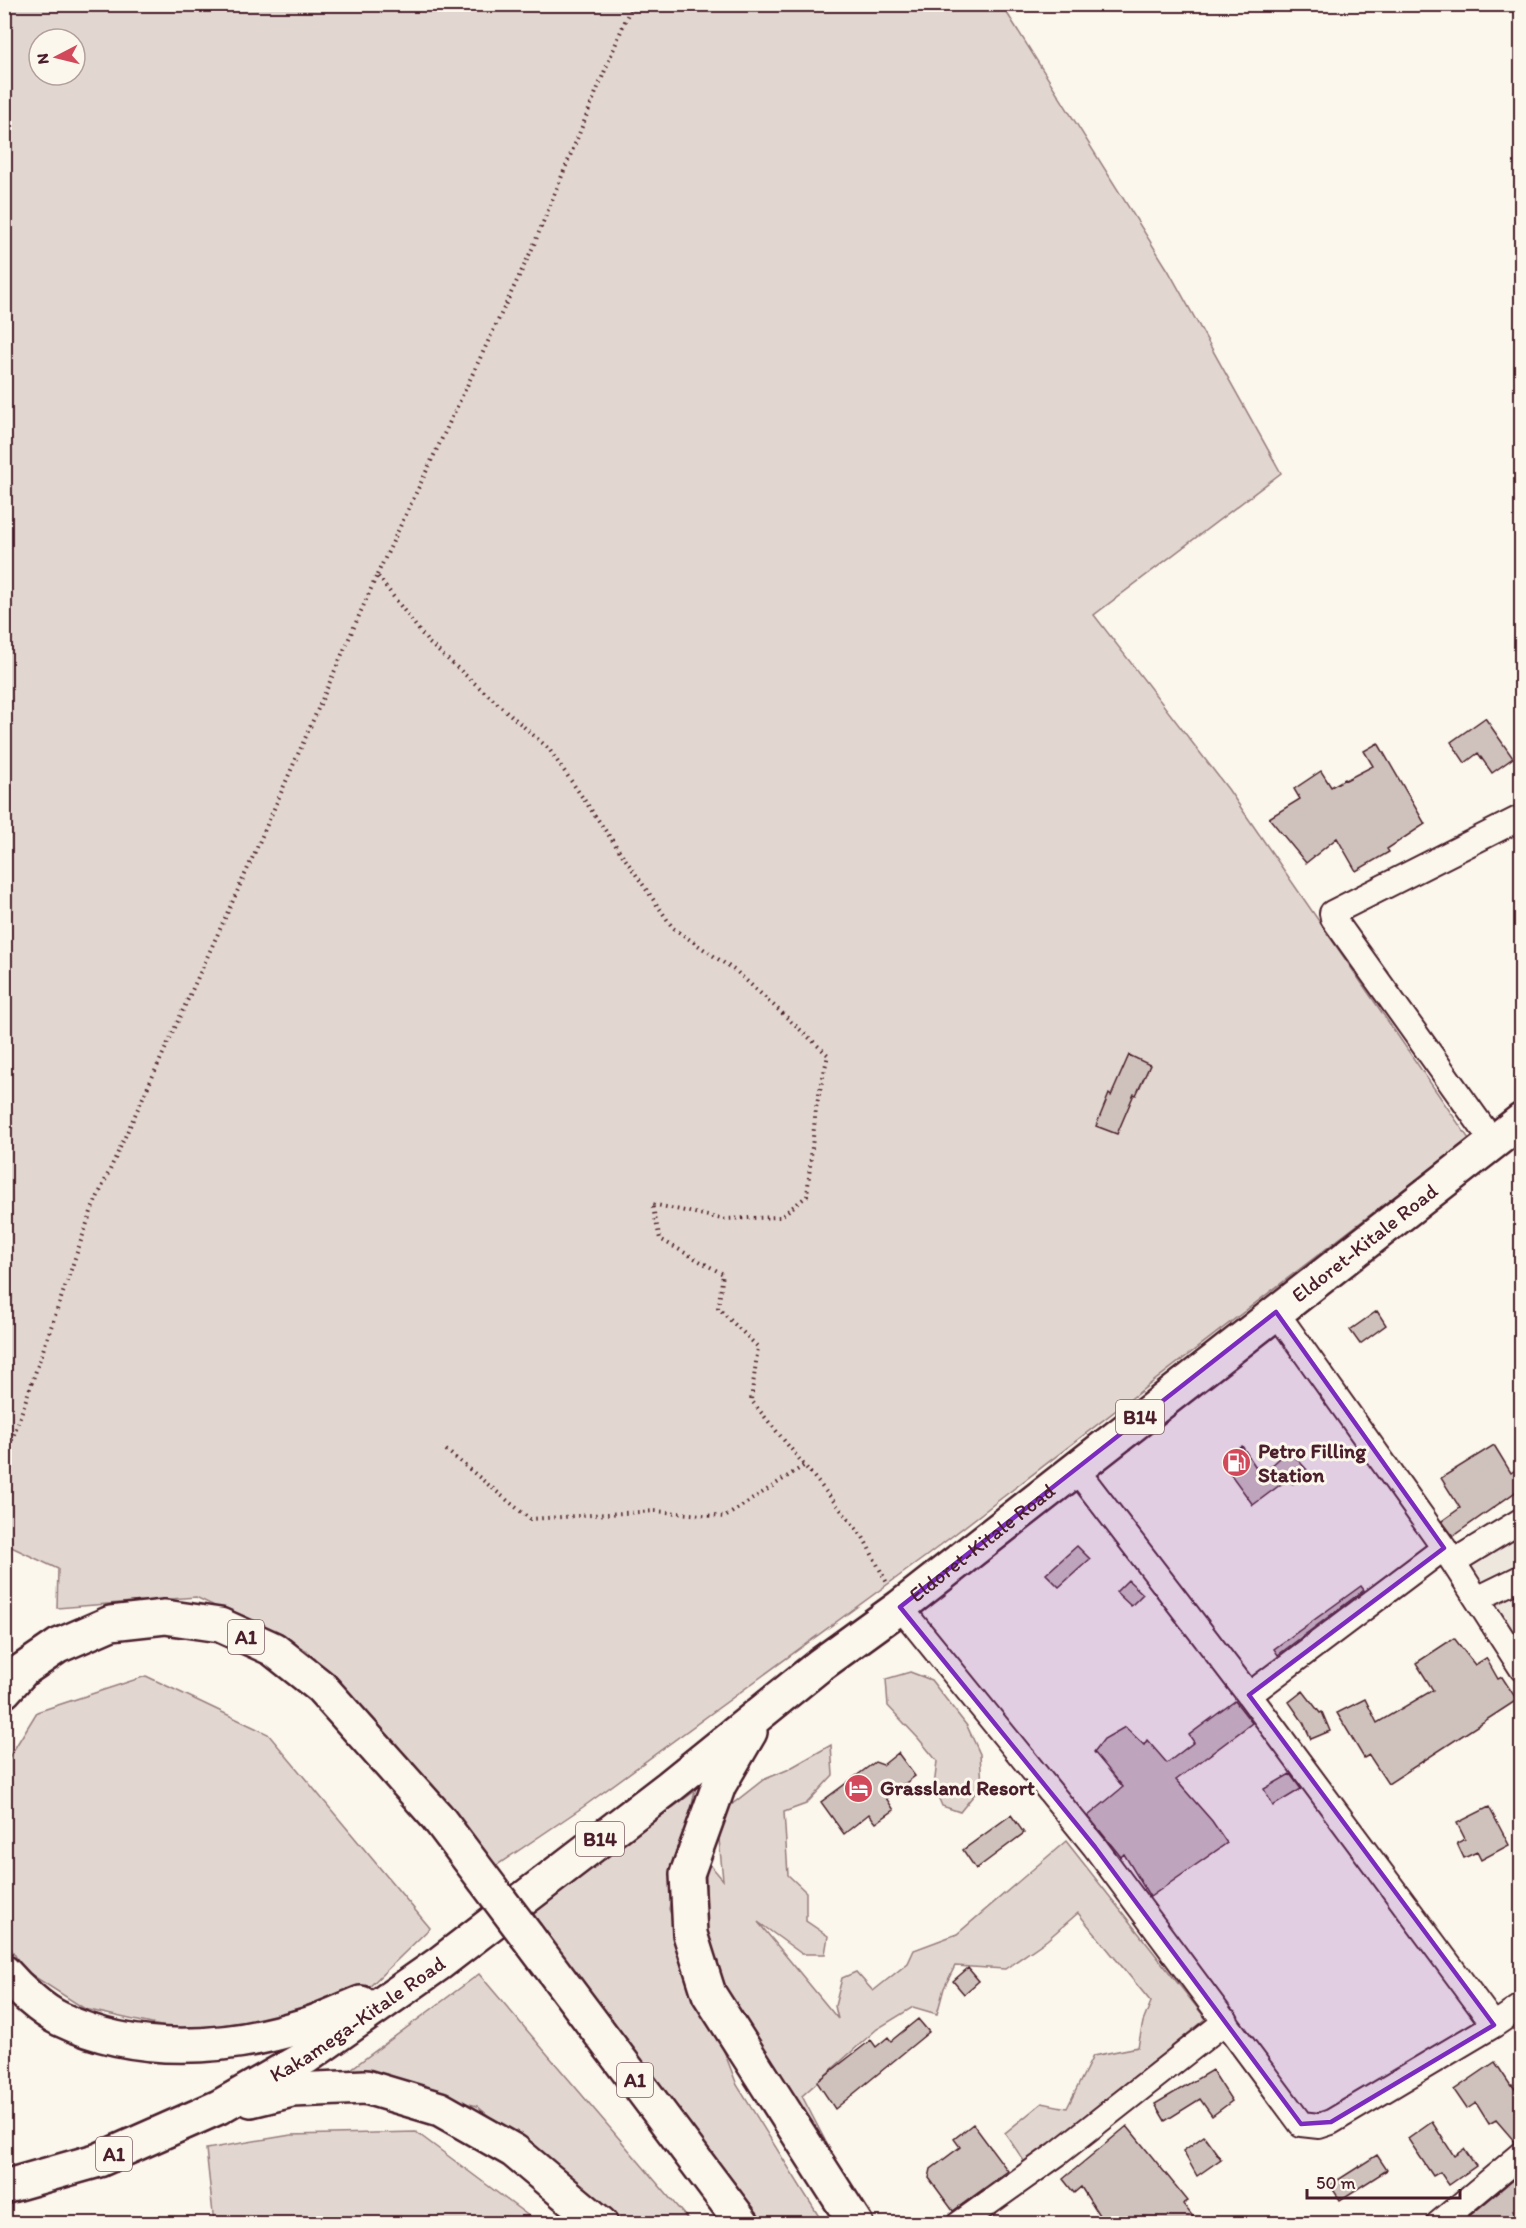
<svg xmlns="http://www.w3.org/2000/svg" width="1526" height="2228" font-family="Itim,sans-serif">
	<style>
		.built { fill: #eee7de }
		.green { fill: #e2d7d0; stroke: #967b7e; stroke-width: 1.5; fill-rule: evenodd }
		.building { fill: #cfc2bc; stroke: #4a1f2b; stroke-width: 1.5 }
		.lines { fill: none; stroke-linecap: round; stroke-linejoin: round }
		.minor-casing { stroke: #4a1f2b; stroke-width: 28 }
		.highway-casing { stroke: #4a1f2b; stroke-width: 38 }
		.path { stroke: #4a1f2b; stroke-width: 4; stroke-dasharray: 1.5 4.5; stroke-linecap: butt }
		.minor { stroke: #fbf7ec; stroke-width: 24 }
		.highway { stroke: #fbf7ec; stroke-width: 33 }
		.highway-bridge-casing { stroke: #4a1f2b; stroke-width: 38; stroke-linecap: butt }
		.highway-bridge { stroke: #fbf7ec; stroke-width: 33 }
		.marked { fill: #7b2cbf; fill-opacity: 0.2; stroke: #7b2cbf; stroke-width: 4.5; stroke-linejoin: round }
		.labels { text-anchor: middle; stroke-width: 6; stroke-linejoin: round; paint-order: stroke }
		.shield { fill: #fbf7ec; stroke: #7f6065; stroke-width: 1.5 }
		.shield-label { font-size: 20px; font-weight: bold; fill: #4a1f2b }
		.street-label { font-size: 21px; fill: #4a1f2b; stroke: #fbf7ec }
		.poi-label { font-size: 21px; font-weight: bold; fill: #4a1f2b; stroke: #fbf7ec; text-anchor: start }
	</style>
	<rect width="100%" height="100%" fill="#fbf7ec"/>
	<filter id="ink" filterUnits="userSpaceOnUse"><feTurbulence type="fractalNoise" baseFrequency=".0167" numOctaves="2"/><feDisplacementMap in="SourceGraphic" scale="12" xChannelSelector="R" yChannelSelector="G"/><feConvolveMatrix kernelMatrix="1 2 1 2 8 2 1 2 1" color-interpolation-filters="sRGB"/></filter>
	<g filter="url(#ink)">
		<!-- built -->
		<path class="built" d="M1521,1507V1646L1457,1548Z"/>
		<!-- green -->
		<path class="green" d="M5,5H1002L1168,270L1281,473L1094,615L1228,789L1469,1139L925,1557L583,1807L494,1867L306,1650L196,1597L57,1608L58,1569L5,1544ZM39,39H75V75H39Z
			M910,1672L931,1680L967,1726L980,1754L982,1785L960,1812L942,1806L934,1787L937,1761L918,1738L888,1706L886,1679Z
			M146,1676L268,1734L430,1928L363,1993L249,2027L174,2029L85,2009L24,1970L5,1939V1764L37,1712Z
			M831,1745L833,1775L806,1804L784,1812L788,1875L806,1892V1921L828,1936L825,1954H802L758,1922L838,2019L835,2006L842,1978L856,1972L873,1991L908,1963L914,1950L957,1934L1066,1841L1206,2019L1026,2164L1005,2133L1042,2103L1067,2108L1093,2056L1138,2047L1143,2022L1151,2002L1078,1913L1047,1940L1005,1969L955,1966L944,1988L937,2014L913,2007L877,2029L802,2096L841,2171L734,2006L706,1939V1860L723,1880L719,1839L726,1809L763,1780L787,1770Z
			M695,1791L669,1909L737,2085L823,2223H753L532,1912Z
			M479,1974L691,2223H614L477,2106L347,2072Z
			M416,2132L538,2223H214L206,2149L291,2135Z"/>
		<!-- building -->
		<path class="building" d="M1485,718L1513,758L1492,773L1478,753L1465,763L1451,742Z
			M1378,743L1425,824L1387,849L1389,852L1356,871L1337,838L1306,863L1269,818L1300,799L1294,789L1321,771L1331,787L1345,779L1346,780L1373,766L1364,751Z
			M1129,1055L1150,1065L1136,1095L1134,1094L1117,1134L1096,1126L1109,1094L1111,1096Z
			M1377,1311L1386,1325L1360,1344L1350,1330Z
			M1494,1445L1511,1473L1521,1466V1488L1453,1536L1442,1521L1460,1508L1441,1478Z
			M1242,1446L1261,1475L1289,1450L1308,1471L1293,1484L1288,1479L1253,1505L1221,1461Z
			M1077,1546L1090,1559L1059,1587L1046,1574Z
			M1128,1580L1143,1594L1131,1606L1116,1592Z
			M1361,1586L1364,1590L1278,1655L1274,1649Z
			M1454,1638L1475,1665L1486,1658L1498,1679L1502,1677L1517,1700L1388,1784L1369,1755L1364,1758L1337,1713L1365,1699L1377,1723L1433,1690L1416,1663Z
			M1303,1691L1320,1713L1322,1712L1330,1731L1311,1739L1303,1722L1289,1702Z
			M1235,1701L1252,1723L1176,1780L1212,1821L1227,1843L1150,1897L1124,1854L1121,1857L1088,1816L1123,1787L1094,1752L1104,1739L1125,1727L1144,1745L1147,1740L1167,1763L1194,1742L1189,1735Z
			M898,1753L915,1776L886,1798L894,1810L876,1823L869,1814L844,1834L821,1802L875,1762L883,1765Z
			M1290,1774L1301,1789L1273,1806L1264,1789Z
			M1489,1807L1509,1845L1481,1860L1477,1852L1464,1858L1457,1843L1465,1839L1457,1823Z
			M1011,1815L1024,1833L976,1869L963,1850Z
			M968,1968L979,1981L964,1994L953,1981Z
			M918,2019L929,2032L835,2109L817,2082L871,2040L876,2047L888,2037L891,2041Z
			M1495,2062L1511,2086L1512,2085L1515,2089L1521,2083V2140L1515,2142L1496,2120L1489,2124L1476,2103L1467,2109L1454,2090Z
			M1212,2070L1232,2101L1212,2116L1200,2099L1165,2121L1155,2104Z
			M1432,2122L1454,2156L1464,2149L1476,2166L1449,2185L1440,2172L1433,2176L1408,2139Z
			M973,2124L1008,2171L953,2211L929,2178L931,2169L960,2147L954,2139Z
			M1127,2126L1188,2201L1183,2204L1198,2223H1104L1081,2187L1074,2193L1063,2179Z
			M1204,2136L1221,2159L1197,2176L1183,2151Z
			M1377,2155L1387,2170L1340,2200L1330,2185Z
			M1521,2173V2205L1513,2211L1521,2223H1461Z"/>
		<g class="lines">
			<defs>
				<path id="minor" d="M1493,1142L1333,918L1332,913L1522,817
					M1276,1312L1444,1548L1522,1669
					M1075,1468L1249,1695L1494,2025
					M1453,1562L1522,1520
					M1477,1599L1522,1577
					M900,1607L1095,1847L1301,2124L1319,2126L1331,2122L1494,2025L1522,2006
					M1249,1695L1444,1548
					M959,2224L1057,2154L1226,2021
					M1438,2224L1522,2154"/>
				<g id="highway">
					<path d="M4,1691L23,1670L58,1646L111,1623L165,1617L220,1625L273,1649L321,1687L438,1818"/>
					<path d="M750,1732L719,1785L687,1874L690,1934L709,1994L856,2224"/>
					<path d="M527,1936L743,2224"/>
					<path d="M4,1972C18,1988 41,2010 60,2019C137,2056 226,2050 306,2025C325,2019 343,2010 361,2003"/>
					<path d="M251,2100L292,2090L366,2087L440,2109L514,2151L601,2224"/>
					<path id="s1" d="M4,2187L99,2160L219,2107L306,2057L440,1963L669,1787L820,1665L900,1607L1522,1120"/>
				</g>
			</defs>
			<!-- minor casing -->
			<use href="#minor" class="minor-casing"/>
			<!-- highway casing -->
			<use href="#highway" class="highway-casing"/>
			<!-- path -->
			<path class="path" d="M377,575L533,247L632,4
				M446,1450L530,1519L655,1511L725,1517L805,1465
				M4,1463L92,1209L247,870L377,575L428,642L549,749L673,928L737,972L828,1055L816,1108L807,1196L780,1217L722,1219L652,1204L660,1239L723,1274L718,1308L758,1347L751,1400L863,1537L888,1585"/>
			<!-- minor -->
			<use href="#minor" class="minor"/>
			<!-- highway -->
			<use href="#highway" class="highway"/>
			<defs>
				<path id="highway-bridge" d="M438,1818L527,1936"/>
			</defs>
			<!-- highway-bridge casing -->
			<use href="#highway-bridge" class="highway-bridge-casing"/>
			<!-- highway-bridge -->
			<use href="#highway-bridge" class="highway-bridge"/>
		</g>
	</g>
	<!-- marked area -->
	<path class="marked" d="M1276,1312L1444,1548L1249,1695L1494,2025L1331,2122L1301,2124L1095,1847L900,1607Z"/>
	<!-- icons -->
	<defs>
		<symbol id="fuel-disc" viewBox="-11 -11 22 22"><circle r="9.5" fill="#d1495b" stroke="#fbf7ec"/><path d="M-5.5-6h7V0h2V4h1.3V-2.5L3-4.5l.8-.8L6-3V5H2.5V1h-1V6h-7ZM-4.2-4.7v3.2H.2V-4.7Z" fill="#fff"/></symbol>
		<symbol id="hotel-disc" viewBox="-11 -11 22 22"><circle r="9.5" fill="#d1495b" stroke="#fbf7ec"/><path d="M-6-4.5h1.5V1H6V5H4.5V3h-9V5H-6ZM-4 0a1.8 1.8 0 1 1 3.6 0ZM.5 0V-2.5h3Q6-2.5 6 0Z" fill="#fff"/></symbol>
	</defs>
	<g fill-rule="evenodd">
		<use href="#fuel-disc" x="1220" y="1446" width="33" height="33"/>
		<use href="#hotel-disc" x="842" y="1772" width="33" height="33"/>
	</g>
	<g class="labels">
		<!-- shield labels -->
		<g class="shield">
			<rect x="1116" y="1400" width="48" height="34" rx="4.5"/>
			<rect x="228" y="1620" width="36" height="34" rx="4.5"/>
			<rect x="576" y="1822" width="48" height="34" rx="4.5"/>
			<rect x="617" y="2063" width="36" height="34" rx="4.5"/>
			<rect x="96" y="2137" width="36" height="34" rx="4.5"/>
		</g>
		<g class="shield-label">
			<text x="1140" y="1424">B14</text>
			<text x="246" y="1644">A1</text>
			<text x="600" y="1846">B14</text>
			<text x="635" y="2087">A1</text>
			<text x="114" y="2161">A1</text>
		</g>
		<!-- street labels -->
		<g class="street-label">
			<text dy="7" stroke="none"><textPath href="#s1" startOffset="1666">Eldoret-Kitale Road</textPath></text>
			<text dy="7" stroke="none"><textPath href="#s1" startOffset="1180">Eldoret-Kitale Road</textPath></text>
			<text dy="7" stroke="none"><textPath href="#s1" startOffset="394">Kakamega-Kitale Road</textPath></text>
		</g>
		<!-- poi labels -->
		<g class="poi-label">
			<text x="1258" y="1458">Petro Filling<tspan x="1258" dy="24">Station</tspan></text>
			<text x="880" y="1795">Grassland Resort</text>
		</g>
	</g>
	<!-- margin -->
	<rect width="1526" height="2228" fill="none" stroke="#fbf7ec" stroke-width="24"/>
	<rect x="12" y="12" width="1502" height="2204" fill="none" stroke="#4a1f2b" stroke-width="2" filter="url(#ink)"/>
	<!-- north arrow -->
	<g transform="translate(57 57) rotate(263)"><circle r="28" fill="#fbf7ec" stroke="#b4a19f" stroke-width="1.5"/>
	<path d="M0-4.5L10 22L0 15L-10 22Z" fill="#d1495b"/>
	<text y="-9" font-size="16" font-weight="bold" text-anchor="middle" fill="#4a1f2b">N</text>
	</g>
	<!-- scale -->
	<path d="M1307 2189v9h153v-9" fill="none" stroke="#4a1f2b" stroke-width="3"/>
	<text x="1316" y="2189" font-size="18" fill="#4a1f2b" stroke="#fbf7ec" stroke-width="4.5" paint-order="stroke">50 m</text>
</svg>
